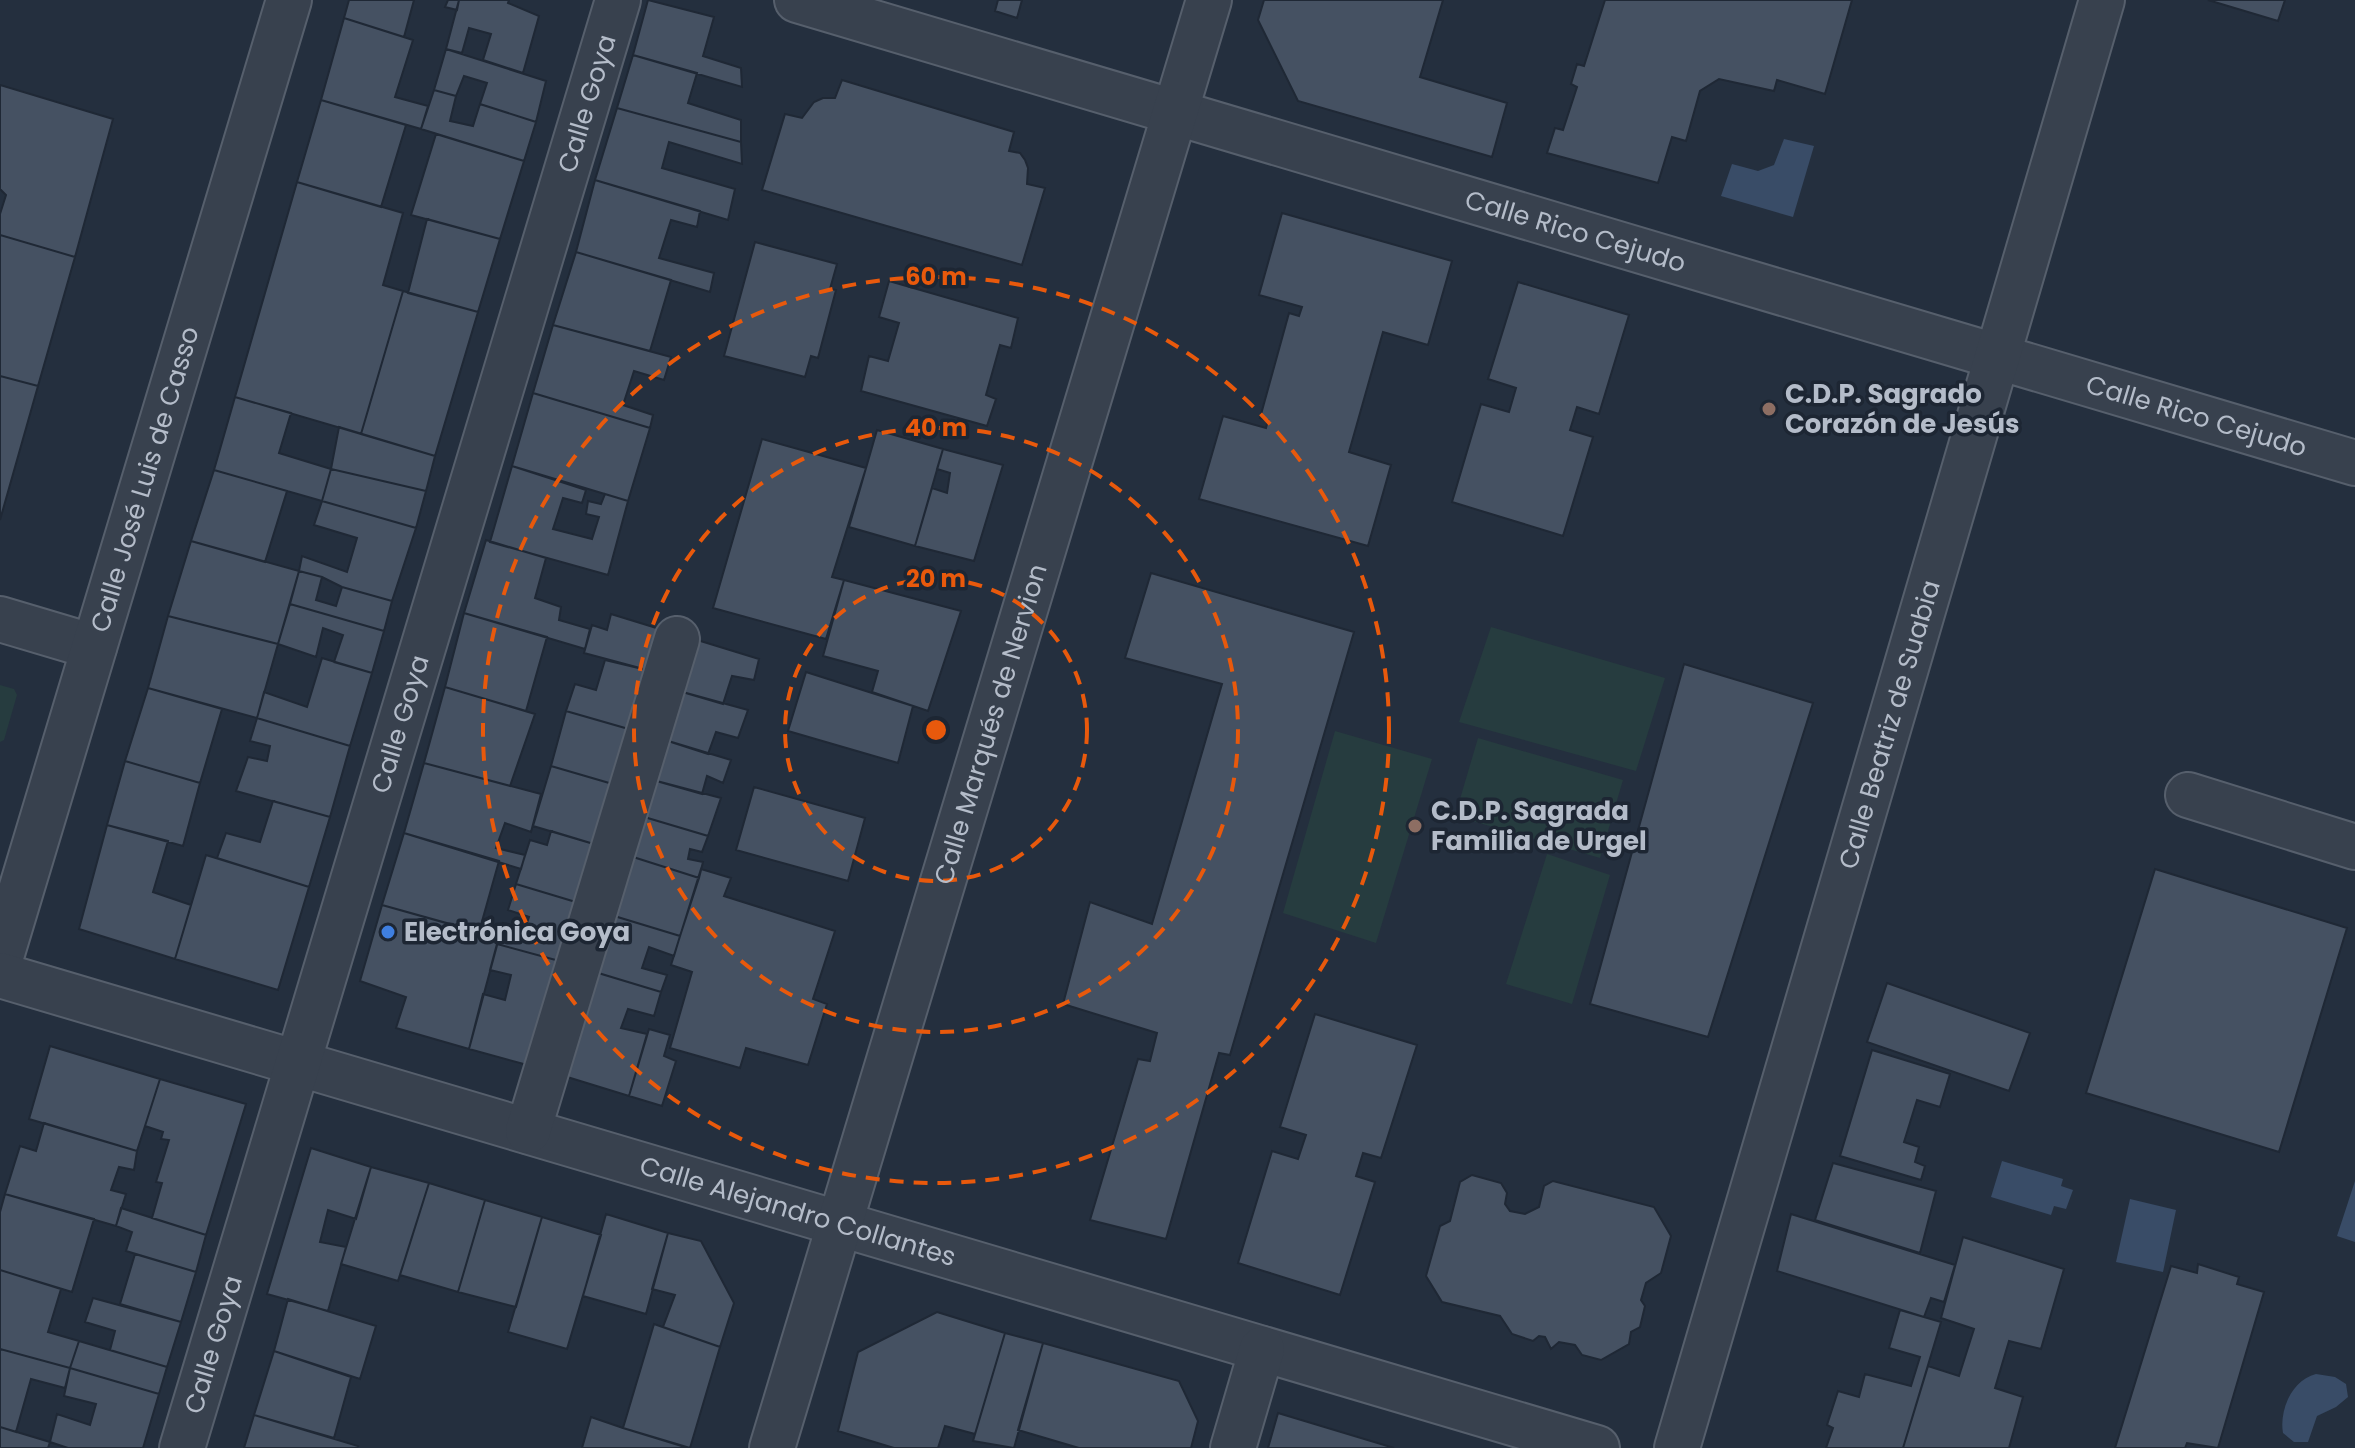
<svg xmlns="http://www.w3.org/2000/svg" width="2355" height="1448" font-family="Poppins,sans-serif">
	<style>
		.green { fill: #263c3f }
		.water { fill: #394c67 }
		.building { fill: #455162; stroke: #1f2835; stroke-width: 2 }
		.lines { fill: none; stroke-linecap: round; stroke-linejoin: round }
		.minor-casing { stroke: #565f6c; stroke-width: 48 }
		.minor { stroke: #38414e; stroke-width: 44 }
		.ring { fill: none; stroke: #e8590c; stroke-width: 4; stroke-dasharray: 14 10 }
		.education-dot { fill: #8d6e63; stroke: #1d2633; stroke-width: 3 }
		.shop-dot { fill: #3f7fe0; stroke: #1d2633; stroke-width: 3 }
		.labels { text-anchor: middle; stroke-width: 7; stroke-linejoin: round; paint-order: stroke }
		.street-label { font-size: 26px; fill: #b4bcc9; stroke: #1d2633 }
		.poi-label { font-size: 26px; font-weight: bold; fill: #b4bcc9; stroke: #1d2633; text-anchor: start }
		.centre { fill: #e8590c; stroke: #1d2633; stroke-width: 4 }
		.ring-label { font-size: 24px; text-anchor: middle; font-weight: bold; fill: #e8590c; stroke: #1d2633; stroke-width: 7; stroke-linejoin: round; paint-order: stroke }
	</style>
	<rect width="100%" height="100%" fill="#242f3e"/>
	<!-- green -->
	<path class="green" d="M1491,627L1665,678L1636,771L1459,722Z
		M0,685L14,689L17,695L4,740L0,742Z
		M1335,731L1432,759L1376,943L1283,913Z
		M1478,738L1623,780L1600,858L1455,816Z
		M1547,854L1610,875L1572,1004L1506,984Z"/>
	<!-- water -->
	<path class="water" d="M1784,139L1814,146L1793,217L1721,196L1732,164L1758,171L1774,165Z
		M2002,1161L2063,1179L2061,1186L2073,1190L2066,1209L2054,1206L2051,1215L1991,1197Z
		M2355,1181V1242L2337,1236Z
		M2130,1199L2176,1210L2163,1272L2116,1262Z
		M2316,1374L2335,1377L2346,1384L2348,1397L2336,1407L2317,1416L2308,1442H2294L2283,1433C2279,1410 2292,1380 2316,1374Z"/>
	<!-- building -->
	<path class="building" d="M349,0H414L404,37L344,18Z
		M448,0H459L457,10L445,7Z
		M459,0H509L508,3L539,16L523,73L483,60L491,34L469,28L462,53L446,49Z
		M648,0L714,17L703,56L741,68L742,87L633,55Z
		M998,0H1022L1017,18L995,11Z
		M1264,0H1443L1420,77L1507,103L1492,157L1298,101L1258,20Z
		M1605,0H1852L1825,94L1777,80L1774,91L1719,79L1700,91L1686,141L1672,137L1658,183L1547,153L1555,128L1563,130L1577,87L1571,84L1577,64L1584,66Z
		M2208,0H2285L2278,21Z
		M344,18L413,40L395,97L428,106L421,129L321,100Z
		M446,49L546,81L536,122L480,104L487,83L464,76L456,96L434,90Z
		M633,55L697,73L688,103L741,120V142L617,108Z
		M842,80L1014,132L1009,151L1020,153L1025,160L1028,168L1027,184L1045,188L1022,265L762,190L785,114L802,118L814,102L823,98H835Z
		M0,85L113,119L75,257L0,235V214L6,195L0,189Z
		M434,90L456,96L450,121L473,126L480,104L536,122L524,161L421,129Z
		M321,100L406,125L381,207L297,182Z
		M617,108L741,142L742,164L669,142L662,168L735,189L728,220L595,180Z
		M436,134L524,161L500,239L411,215Z
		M595,180L700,211L697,227L671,220L659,258L714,273L710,292L576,252Z
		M297,182L403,213L383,285L403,291L361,434L235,397Z
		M1282,213L1452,261L1428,345L1383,332L1349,452L1391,465L1368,546L1199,499L1223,416L1266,428L1268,420L1260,418L1289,313L1299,316L1302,307L1259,295Z
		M427,219L500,239L478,312L408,293Z
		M0,235L75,257L38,386L0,376Z
		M755,242L837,264L830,289L836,290L818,358L811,356L805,377L724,356Z
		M576,252L671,280L650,351L553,325Z
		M889,281L1018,318L1011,348L1000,345L986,395L996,399L987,426L861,391L869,356L888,361L899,323L879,317Z
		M1518,282L1629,315L1599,414L1577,407L1570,430L1593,437L1563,536L1452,502L1481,404L1509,412L1516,388L1488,379Z
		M403,291L478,312L435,456L361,434Z
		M553,325L671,357L664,380L634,371L623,405L653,415L650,428L533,393Z
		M0,376L38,386L0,520Z
		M533,393L650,428L628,501L512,466Z
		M235,397L291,413L279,453L331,469L322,501L214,470Z
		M339,427L435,456L426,491L331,469Z
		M877,430L943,449L915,546L849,527Z
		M762,439L866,468L832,577L844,580L826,639L713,608Z
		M943,449L1003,465L974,561L915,546L932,488L947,493L950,473L937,469Z
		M512,466L586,490L582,503L563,498L553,529L592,539L599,517L586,514L588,501L601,504L605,494L628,501L608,575L490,542Z
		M331,469L426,491L416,528L322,501Z
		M214,470L287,491L265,562L191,541Z
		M322,501L416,528L392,601L342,587L322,577L299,571L302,556L347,572L357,538L314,525Z
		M486,540L546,558L535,598L561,607L559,620L590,629L585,649L464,613Z
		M191,541L299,571L278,644L168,616Z
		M299,571L322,577L316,600L336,606L342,587L392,601L384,631L290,604Z
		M1151,573L1354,632L1230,1055L1219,1053L1166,1239L1090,1220L1138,1059L1150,1061L1157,1033L1063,1004L1090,902L1152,924L1222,684L1125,658Z
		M844,580L961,611L928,711L872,692L878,671L823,656Z
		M290,604L384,631L372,673L334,662L343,635L323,628L316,657L278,644Z
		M464,613L547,637L526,711L445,687Z
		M611,614L663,630L651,671L584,653L592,625L607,630Z
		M168,616L278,644L257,718L148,688Z
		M694,639L759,659L754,680L732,676L723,704L679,691Z
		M322,658L372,673L350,746L257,718L264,692L307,707Z
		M605,660L651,671L632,730L566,711L575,684L596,690Z
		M1684,664L1813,703L1708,1037L1590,1004Z
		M806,672L913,706L898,763L788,731Z
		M445,687L535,714L510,786L424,763Z
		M148,688L222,709L200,783L125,761Z
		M679,691L748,710L738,738L716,732L708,754L665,740Z
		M566,711L632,730L616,785L551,766Z
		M257,718L350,746L330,817L236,791L248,757L267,761L270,746L250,741Z
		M665,740L731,760L723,783L707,776L702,794L653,780Z
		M125,761L200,783L183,846L107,825Z
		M424,763L541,794L531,832L505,823L496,848L525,855L521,869L404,833Z
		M551,766L616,785L597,845L533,826Z
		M653,780L721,798L708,836L641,816Z
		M754,787L865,818L848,881L736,850Z
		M273,801L330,817L309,887L217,858L226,833L260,842Z
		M641,816L708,836L702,852L690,849L688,859L703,862L699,878L630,856Z
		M107,825L168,841L153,892L191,905L175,959L79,929Z
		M551,831L597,845L579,903L516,884L530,840L547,845Z
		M404,833L499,861L479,932L382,905Z
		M206,855L309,887L278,990L175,959Z
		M630,856L699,878L680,936L611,915Z
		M701,869L731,878L724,896L835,931L813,999L827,1004L808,1065L746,1048L740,1068L670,1048L692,972L671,965Z
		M2155,869L2347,928L2279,1152L2086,1093Z
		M516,884L579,903L563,962L497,944L503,923L525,929L529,917L508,910Z
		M382,905L499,938L469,1049L396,1028L406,997L360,981Z
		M611,915L680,936L674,956L649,947L642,968L667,975L661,992L595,972Z
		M497,944L563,962L531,1066L469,1049L483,994L505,1000L511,975L490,970Z
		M595,972L661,992L654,1016L628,1009L621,1028L647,1034L629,1096L564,1076Z
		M1887,983L2030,1033L2009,1091L1867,1042Z
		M1315,1014L1417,1045L1381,1158L1363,1153L1356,1176L1375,1182L1340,1295L1238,1263L1272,1151L1298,1159L1306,1135L1280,1127Z
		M649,1029L670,1035L664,1056L676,1061L662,1106L629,1096Z
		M50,1046L160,1079L137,1151L29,1119Z
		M1872,1050L1950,1074L1940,1107L1917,1100L1904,1142L1919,1147L1915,1162L1925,1166L1921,1180L1840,1156Z
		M160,1079L246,1104L206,1235L152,1218L162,1183L156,1182L169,1140L161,1139L163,1132L145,1126Z
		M44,1123L137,1151L134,1170L119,1167L111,1190L126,1194L116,1226L5,1194L20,1146L36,1151Z
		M311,1148L371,1167L356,1219L328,1210L320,1242L346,1247L328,1311L267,1294Z
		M1833,1163L1936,1191L1920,1253L1815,1220Z
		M371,1167L429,1183L398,1281L341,1264Z
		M1472,1175L1501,1183L1507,1193L1505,1204L1510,1211L1525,1214L1539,1207L1544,1186L1553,1181L1654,1207L1671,1236L1661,1273L1646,1283L1641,1300L1645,1306L1640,1327L1631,1332L1629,1344L1601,1360L1582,1355L1575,1345L1559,1342L1551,1349L1545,1337L1539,1336L1533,1341L1512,1334L1500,1316L1442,1302L1426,1276L1440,1226L1450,1221L1460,1182Z
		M429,1183L485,1200L458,1292L400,1275Z
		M5,1194L94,1219L72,1292L0,1270V1212Z
		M485,1200L542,1217L516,1307L458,1292Z
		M121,1208L206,1235L196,1272L126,1251L132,1232L116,1226Z
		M606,1214L668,1233L646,1314L583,1296Z
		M1791,1214L1955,1265L1944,1302L1931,1298L1924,1317L1777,1271Z
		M542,1217L601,1235L567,1349L508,1332Z
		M668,1233L701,1241L734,1303L720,1347L663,1327L675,1295L652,1289Z
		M1963,1237L2064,1269L2041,1349L2009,1341L1995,1388L2023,1397L2009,1448H1903L1928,1366L1959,1376L1974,1329L1941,1318Z
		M135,1254L196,1272L181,1322L120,1304Z
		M2198,1264L2239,1277L2237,1284L2264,1292L2218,1448L2187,1443L2185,1448H2115L2171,1266L2197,1273Z
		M0,1270L61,1289L48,1332L79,1341L70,1368L0,1349Z
		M93,1298L181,1322L167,1367L110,1350L115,1331L85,1322Z
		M288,1299L376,1326L360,1379L274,1351Z
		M1900,1310L1941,1322L1903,1448H1826L1833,1428L1827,1425L1838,1391L1859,1397L1865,1374L1911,1386L1920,1357L1889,1348Z
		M937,1312L1005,1333L975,1434L945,1426L938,1448H894L838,1431L858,1352Z
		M654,1324L720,1347L690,1448L623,1428Z
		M1005,1333L1043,1343L1014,1448L973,1441Z
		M79,1341L167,1367L159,1394L70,1368Z
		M1043,1343L1179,1381L1198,1421L1191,1448H1079L1018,1430Z
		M0,1349L70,1368L65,1388L31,1379L16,1432L0,1427Z
		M274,1351L351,1377L334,1438L254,1415Z
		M70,1368L159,1394L143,1448H68L50,1442L57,1414L90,1425L96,1404L64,1396Z
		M1278,1413L1394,1448H1268Z
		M254,1415L358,1446L357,1448H244Z
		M591,1417L623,1428L688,1448H582Z
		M0,1427L50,1442L48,1448H0Z"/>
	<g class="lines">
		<defs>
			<g id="minor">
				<path id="s1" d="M797,0L2355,463"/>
				<path d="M0,619L94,647"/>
				<path d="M2188,795L2355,847"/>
				<path id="s2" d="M0,960L289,0"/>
				<path id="s3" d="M0,975L1597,1448"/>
				<path d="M528,1131L677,639"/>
				<path id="s4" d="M182,1448L618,0"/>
				<path id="s5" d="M772,1448L1209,0"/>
				<path d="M1233,1448L1262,1349"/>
				<path id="s6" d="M1677,1448L2102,0"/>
			</g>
		</defs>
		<!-- minor casing -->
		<use href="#minor" class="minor-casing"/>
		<!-- minor -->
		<use href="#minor" class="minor"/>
	</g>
	<!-- distance rings -->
	<g class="ring">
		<circle cx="936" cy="730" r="151"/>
		<circle cx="936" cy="730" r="302"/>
		<circle cx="936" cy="730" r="453"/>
	</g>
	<!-- markers -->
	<g class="education-dot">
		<circle cx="1769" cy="409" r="8"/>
		<circle cx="1415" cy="826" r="8"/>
	</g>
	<circle class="shop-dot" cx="388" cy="932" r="8"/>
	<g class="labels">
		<!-- street labels -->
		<g class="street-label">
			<text dy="9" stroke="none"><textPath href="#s4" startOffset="1404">Calle Goya</textPath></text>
			<text dy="9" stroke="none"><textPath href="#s1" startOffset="812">Calle Rico Cejudo</textPath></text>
			<text dy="9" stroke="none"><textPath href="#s1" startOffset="1460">Calle Rico Cejudo</textPath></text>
			<text dy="9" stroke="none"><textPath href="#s2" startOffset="502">Calle José Luis de Casso</textPath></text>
			<text dy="9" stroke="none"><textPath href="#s4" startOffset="756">Calle Goya</textPath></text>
			<text dy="9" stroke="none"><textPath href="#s5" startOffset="756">Calle Marqués de Nervion</textPath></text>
			<text dy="9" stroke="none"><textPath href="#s6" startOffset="754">Calle Beatriz de Suabia</textPath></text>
			<text dy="9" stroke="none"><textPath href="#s3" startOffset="832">Calle Alejandro Collantes</textPath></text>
			<text dy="9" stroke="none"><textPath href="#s4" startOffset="108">Calle Goya</textPath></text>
		</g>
		<!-- poi labels -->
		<g class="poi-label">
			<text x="1785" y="403">C.D.P. Sagrado<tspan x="1785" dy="30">Corazón de Jesús</tspan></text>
			<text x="1431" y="820">C.D.P. Sagrada<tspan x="1431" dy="30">Familia de Urgel</tspan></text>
			<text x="404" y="941">Electrónica Goya</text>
		</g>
	</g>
	<circle cx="936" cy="730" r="12" class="centre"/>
	<g class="ring-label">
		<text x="936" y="285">60 m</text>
		<text x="936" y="436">40 m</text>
		<text x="936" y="587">20 m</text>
	</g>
</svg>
